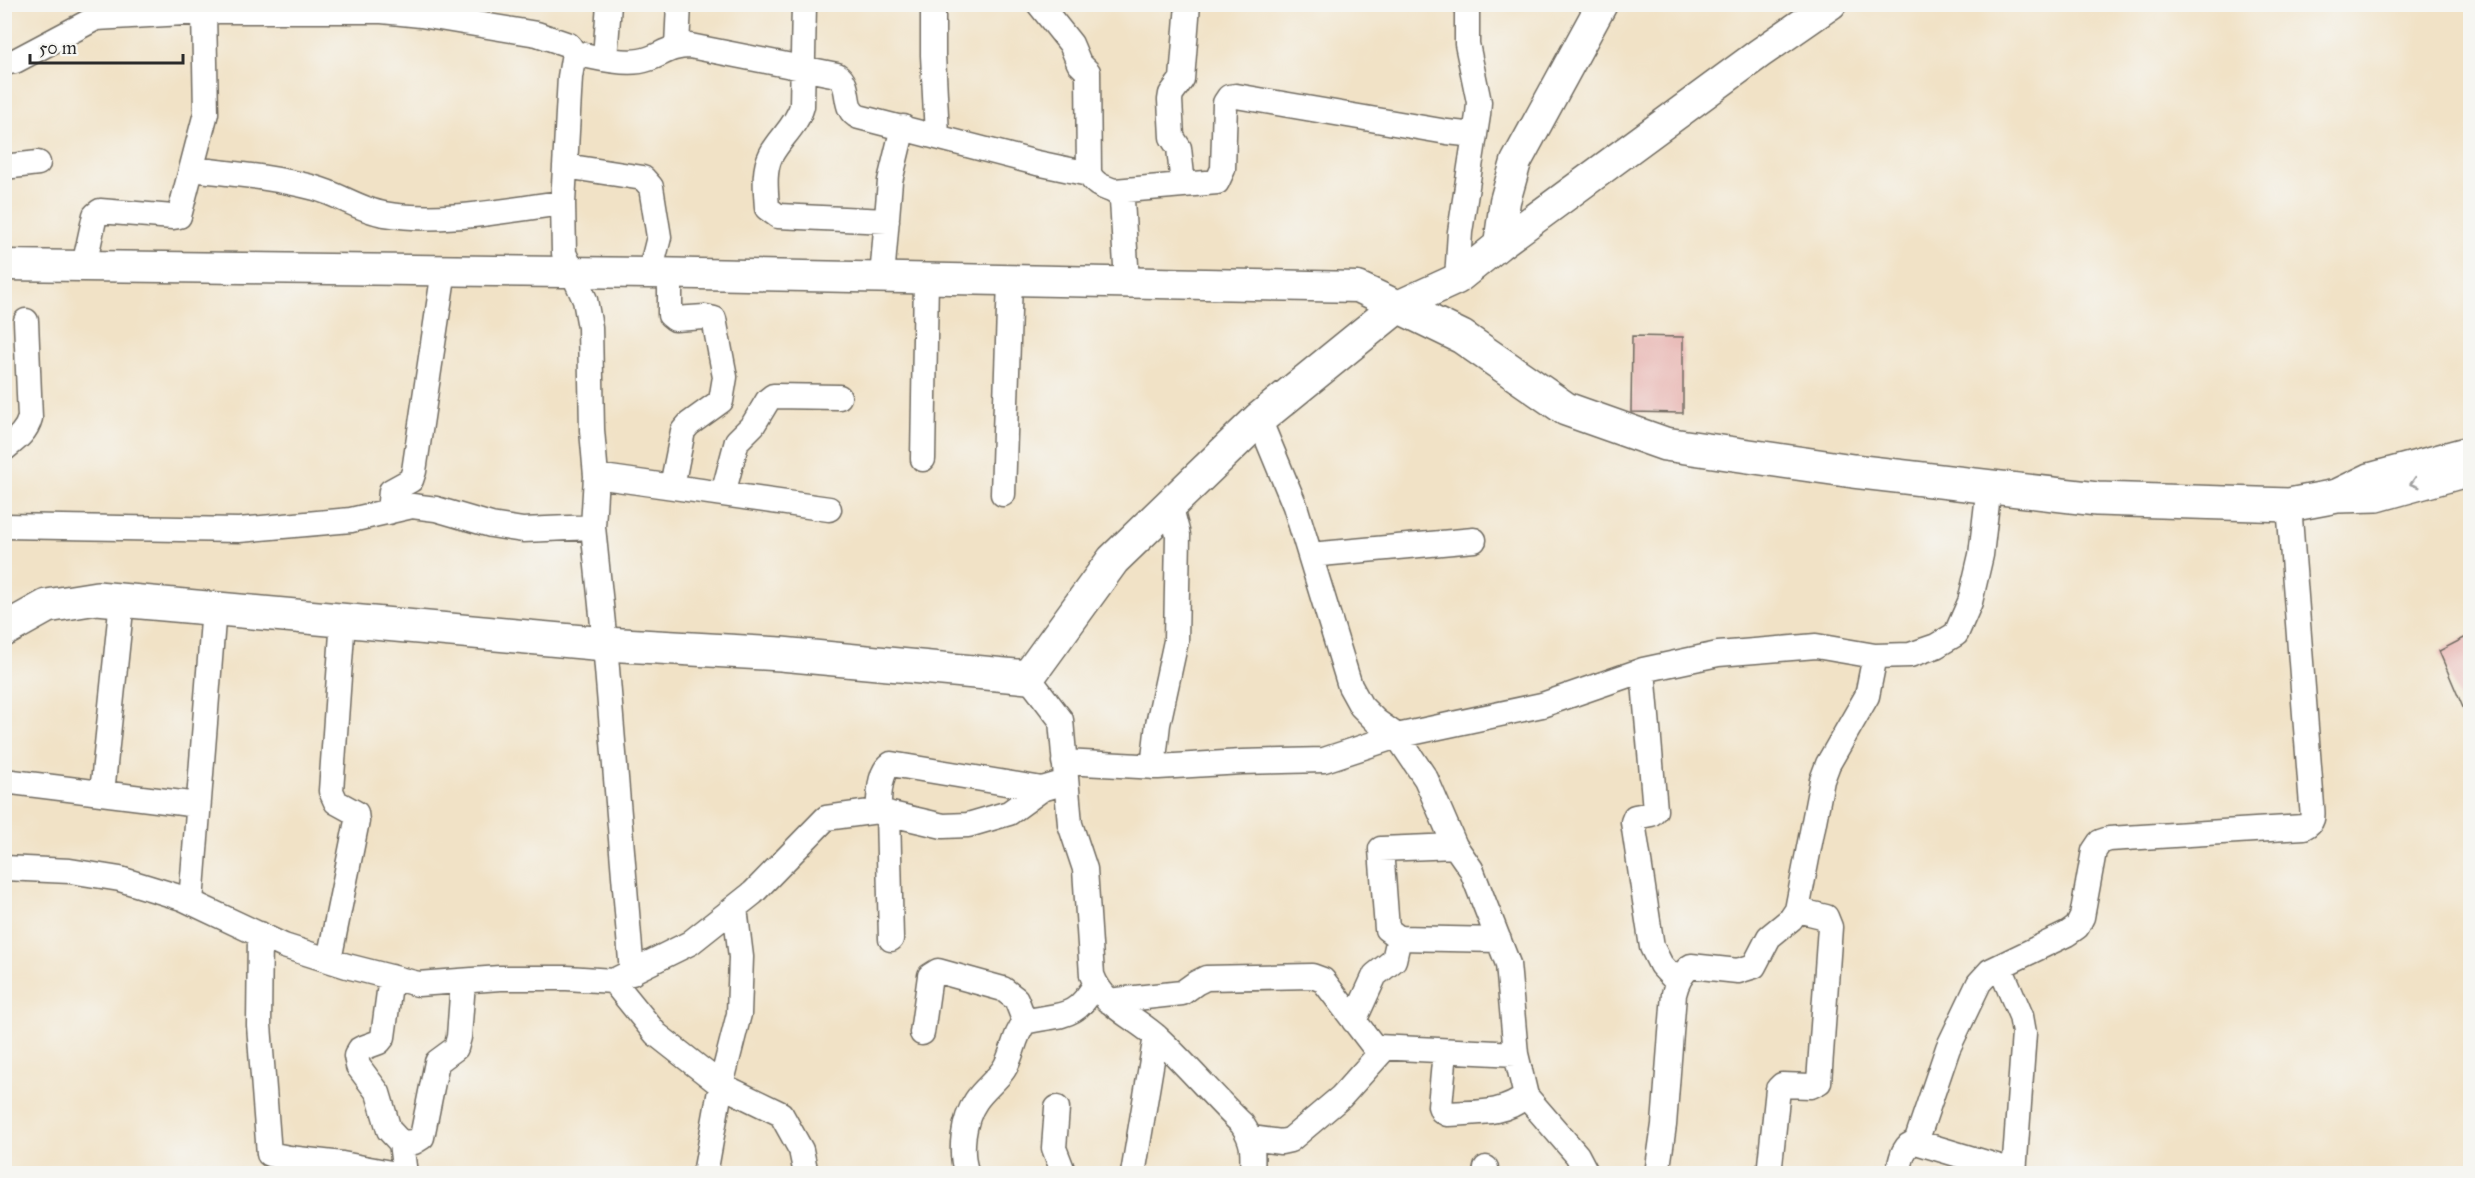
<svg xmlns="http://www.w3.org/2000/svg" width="2475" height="1178" font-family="'IM FELL Great Primer',serif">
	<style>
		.building { fill: #e7b1ae }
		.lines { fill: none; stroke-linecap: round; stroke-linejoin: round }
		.minor-casing { stroke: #706b61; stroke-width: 27 }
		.tertiary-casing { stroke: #706b61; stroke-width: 33 }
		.secondary-casing { stroke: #706b61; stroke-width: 36 }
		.minor { stroke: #fff; stroke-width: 24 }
		.tertiary { stroke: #fff; stroke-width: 30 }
		.secondary { stroke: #fff; stroke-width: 33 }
		.oneway { stroke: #a0a0a0 }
	</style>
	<rect width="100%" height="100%" fill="#f6f6f2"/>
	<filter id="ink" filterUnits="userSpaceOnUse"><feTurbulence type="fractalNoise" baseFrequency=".0167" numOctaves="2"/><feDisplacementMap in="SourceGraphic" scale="12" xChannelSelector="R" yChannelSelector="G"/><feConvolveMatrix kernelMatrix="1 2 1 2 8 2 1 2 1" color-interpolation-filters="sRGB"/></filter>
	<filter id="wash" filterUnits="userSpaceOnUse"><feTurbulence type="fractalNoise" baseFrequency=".008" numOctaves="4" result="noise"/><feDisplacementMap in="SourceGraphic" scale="24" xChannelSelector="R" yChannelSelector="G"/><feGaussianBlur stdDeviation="1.35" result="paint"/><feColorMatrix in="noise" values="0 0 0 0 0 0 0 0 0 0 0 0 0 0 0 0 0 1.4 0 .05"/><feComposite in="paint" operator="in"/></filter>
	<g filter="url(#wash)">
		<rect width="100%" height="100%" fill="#f1e2c6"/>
		<g id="blocks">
			<!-- building -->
			<path class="building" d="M1632,336L1683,337V413L1631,412Z
				M2470,635V724L2439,651Z"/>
		</g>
	</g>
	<g filter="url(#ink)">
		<use href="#blocks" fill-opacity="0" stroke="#706b61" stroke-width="1.5"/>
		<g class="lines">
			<defs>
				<path id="minor" d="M804,4L802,106C797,125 780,138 771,155C763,171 766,191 767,208L778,216L887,221
					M933,4V55L937,136
					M1039,4L1071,44L1079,63L1088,72L1089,174C1100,193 1113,184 1122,200L1127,282
					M677,46L679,4
					M574,53C595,57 619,64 640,61C660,58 666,46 690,46L837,75C853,86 841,109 859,117L1037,163L1089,174
					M605,58L609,4
					M4,63L15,61L96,18L219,11H382L421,15L537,34L569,45L574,53L570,77L563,203L564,253L585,300L590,327L592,430L596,476L593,527L605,644L632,973
					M565,166L643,178L651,187L659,237L650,273
					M4,167L38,163
					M192,169C233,174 275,177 315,188C338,194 360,210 384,214C443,224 504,210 563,203
					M1183,185L1179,148L1172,137L1170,100L1171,94L1182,79L1188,4
					M1115,191L1217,182L1223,169L1225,103L1229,97L1236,96L1447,132L1475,135
					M84,266L95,215L100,211L173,217L179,216L206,113L204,12
					M670,274V315L675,319L705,317L714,319L725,377L721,401L689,424L683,431L672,486
					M882,278L890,181L903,127
					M1457,279L1460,232L1478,115L1479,102L1467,44V4
					M1259,419L1295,506L1350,686L1361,706L1376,721L1397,736L1426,779L1455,846L1471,869L1508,964L1516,1054L1526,1096L1577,1155L1587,1174
					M4,449C15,440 26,433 30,418L26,321
					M923,459L926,278
					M596,476L829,509
					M723,494L737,441L753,425L768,400L773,396L839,397
					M1003,494L1010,280
					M389,512L391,491L411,480L414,471L444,270
					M4,526L239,530L351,520L412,506L436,509L491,525L523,530L593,527
					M1310,555L1474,540
					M1643,670L1655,810L1651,814L1635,817L1633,822L1652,947L1661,965L1677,982
					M1028,677L1061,720L1070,824L1085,869L1092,975C1103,1006 1135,1017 1158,1038C1187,1065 1213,1096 1242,1124C1254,1142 1253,1152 1252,1174
					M1064,762L1158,767L1242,762L1324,760L1397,736L1542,705L1643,670L1718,654L1816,646L1875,656L1910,655L1936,646L1956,634L1970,602L1981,555L1989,486
					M1153,767L1158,724L1176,641L1178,535L1170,504
					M4,781L198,805
					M102,793L122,600
					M878,811C880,797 878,773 891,764L1042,789
					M888,813L891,939
					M1455,846L1381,849L1387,929L1399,938L1499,940
					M4,868L70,871L120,879L182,898L284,946L347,966L418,984L500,978H567L613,981L690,943L753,893L826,818L878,811L943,826L968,825L1009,813L1042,789L1066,782
					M191,902L214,608
					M260,934L259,1025L269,1154L289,1158L288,1174
					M329,960L357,821L356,813L336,802L331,791L343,619
					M2000,967L2021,1016L2024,1033L2014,1174
					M391,977L383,1037L379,1042L360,1049L356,1056L358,1066L378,1093L389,1130L401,1143L405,1174
					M613,981L656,1034L721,1085L781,1114L801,1150L806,1174
					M1108,1001L1182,993L1196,983L1206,978L1312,976L1323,980L1372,1044L1378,1047L1516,1054
					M1354,1021L1375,975L1394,960L1399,938
					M922,1033L930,976L938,971L1003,989L1016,999L1025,1022
					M1445,1051L1440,1106L1442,1111L1447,1114C1476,1112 1503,1115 1526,1096
					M1057,1108L1054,1148L1064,1174
					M1251,1138L1281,1142L1290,1140L1341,1097L1385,1048
					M1916,1142L1948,1048L1979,983L1990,971L2067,934L2077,927L2082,917L2094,851L2100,842L2109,839L2304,827C2314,822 2313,816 2312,806L2289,505
					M401,1143L414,1142L422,1137L437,1062L456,1048L459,1037L463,982
					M289,1158L342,1164L396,1174
					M705,1174L721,1085L739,1014L741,957L735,908
					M967,1174C959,1152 963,1120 976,1101C984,1089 996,1081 1004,1069C1013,1055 1014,1035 1025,1022C1062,1013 1074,1021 1095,985
					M1133,1174L1156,1036
					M1485,1174L1486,1168
					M1657,1174L1664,1125L1674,994C1677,982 1681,974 1691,966L1738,971L1754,966L1769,937L1791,919L1797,910L1822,780L1828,764L1867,696L1875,656
					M1769,1174L1778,1089L1782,1085L1811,1086L1819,1082L1830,927L1826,917L1797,910
					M1898,1174C1901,1161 1902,1145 1916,1142L2003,1168L2013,1174"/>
				<path id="tertiary" d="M1499,245L1505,201L1516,162L1602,4
					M4,265L650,273L1358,287L1398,306L1457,279L1499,245L1760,53L1831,4"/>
				<path id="secondary" d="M2470,453L2370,480L2337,496L2377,495L2470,469
					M4,630L47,606L97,598L605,644L781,654L1028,677L1113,560L1259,419L1398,306L1462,337L1566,409L1665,444L1853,471L2097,499L2289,505L2337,496"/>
			</defs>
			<!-- minor casing -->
			<use href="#minor" class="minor-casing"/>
			<!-- tertiary casing -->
			<use href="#tertiary" class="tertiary-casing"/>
			<!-- secondary casing -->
			<use href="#secondary" class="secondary-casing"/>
			<!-- minor -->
			<use href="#minor" class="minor"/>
			<!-- tertiary -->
			<use href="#tertiary" class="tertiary"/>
			<!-- secondary -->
			<use href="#secondary" class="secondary"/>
		</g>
		<!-- one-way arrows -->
		<defs><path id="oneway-chevron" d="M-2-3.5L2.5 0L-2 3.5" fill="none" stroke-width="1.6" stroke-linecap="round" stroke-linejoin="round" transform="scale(1.5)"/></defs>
		<use class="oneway" href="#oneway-chevron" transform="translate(2414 483) rotate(163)"/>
	</g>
	<!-- margin -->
	<rect width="2475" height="1178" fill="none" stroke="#f6f6f2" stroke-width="24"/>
	<!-- scale -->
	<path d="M30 54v9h153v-9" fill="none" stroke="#2b2b2b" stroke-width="3"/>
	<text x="39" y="54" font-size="18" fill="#2b2b2b" stroke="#f6f6f2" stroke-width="4.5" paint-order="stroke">50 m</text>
</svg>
